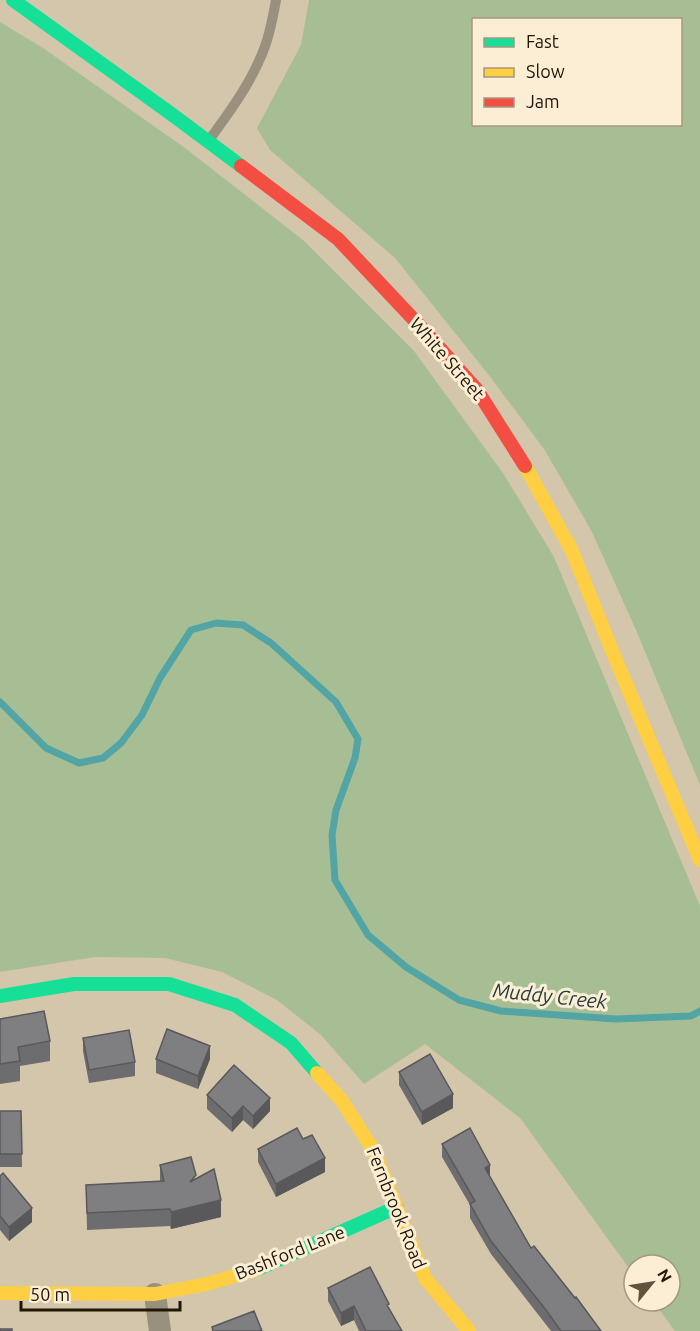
<svg xmlns="http://www.w3.org/2000/svg" width="700" height="1331" font-family="Ubuntu,sans-serif">
	<style>
		.green { fill: #a7be94; fill-rule: evenodd }
		.lines { fill: none; stroke-linecap: round; stroke-linejoin: round }
		.stream { stroke: #52a5a4; stroke-width: 7 }
		.lane { stroke: #99907e; stroke-width: 10 }
		.street { stroke: #99907e; stroke-width: 22 }
		.fast { stroke: #16e098; stroke-width: 14 }
		.slow { stroke: #ffcf43; stroke-width: 14 }
		.jam { stroke: #f24e42; stroke-width: 14 }
		.wall { fill: #6d6c6e }
		.shaded-wall { fill: #59585a }
		.building { fill: #7f7e80; stroke: #59585a; stroke-width: 1.5 }
		.labels { text-anchor: middle; stroke-width: 6; stroke-linejoin: round; paint-order: stroke }
		.street-label { font-size: 18px; fill: #211705; stroke: #fbeed5 }
		.water-label { font-size: 20px; font-style: italic; fill: #253e41; stroke: #fbeed5 }
	</style>
	<rect width="100%" height="100%" fill="#d4c6ab"/>
	<!-- green -->
	<path class="green" d="M309,0H700V785L636,630L591,530L544,449L488,374L395,258L270,150L257,128L301,45ZM474,20H680V124H474Z
		M0,22L43,48L185,148L303,240L414,351L503,473L554,557L700,906V1331H675L653,1301H670V1265H634V1275L520,1118L425,1044L364,1084L321,1035L277,1000L222,972L165,958L95,957L0,972Z"/>
	<g class="lines">
		<!-- stream -->
		<path class="stream" d="M0,702L46,748L79,763L103,758L121,743L142,715L160,678L191,630L216,623L243,625L271,643L336,702L358,739L355,758L336,810L332,835L335,880L368,935L406,967L459,1000L501,1011L616,1019L691,1016L700,1011"/>
		<!-- lane -->
		<path class="lane" d="M210,139C227,115 246,90 258,63C268,43 272,22 276,0"/>
		<!-- street -->
		<path class="street" d="M155,1294L160,1331"/>
		<!-- fast -->
		<path class="fast" d="M13,0L170,113L241,166
			M0,996L74,984H169L235,1005L291,1043L317,1073
			M258,1269L397,1207"/>
		<!-- slow -->
		<path class="slow" d="M525,466L572,551L613,653L700,860
			M317,1073L342,1101L374,1151L425,1278L469,1331
			M0,1293L155,1294L207,1284L258,1269"/>
		<!-- jam -->
		<path class="jam" d="M241,166L338,239L418,324L477,390L525,466"/>
	</g>
	<!-- wall -->
	<path class="wall" d="M0,1019L50,1041V1061L20,1066V1081L0,1084Z
		M83,1038L135,1062V1076L89,1083L83,1051Z
		M156,1059H210L198,1089L156,1073Z
		M399,1072L453,1108L422,1125L399,1085Z
		M207,1095L270,1111L253,1129L243,1120L232,1132L207,1109Z
		M0,1111H21L22,1167H0Z
		M303,1139L325,1172L276,1197L258,1162V1149Z
		M442,1144L490,1177L531,1248L601,1331H551L491,1254L470,1218V1205L442,1157Z
		M160,1165L221,1217L171,1229L170,1226L87,1230L86,1185L160,1181Z
		M0,1176L32,1222L9,1241L0,1230Z
		M328,1288L389,1309L402,1331H359L354,1320L341,1326L328,1301Z"/>
	<!-- shaded-wall -->
	<path class="shaded-wall" d="M210,1046V1059L198,1089V1076Z
		M453,1094V1108L422,1125V1112Z
		M270,1098V1111L253,1129V1116Z
		M243,1106V1120L232,1132V1118Z
		M325,1158V1172L276,1197V1184Z
		M490,1165V1178L485,1168Z
		M221,1200V1217L171,1229V1212Z
		M32,1208V1222L9,1241V1227Z
		M354,1306V1320L341,1326V1313Z"/>
	<!-- building -->
	<path class="building" d="M44,1011L50,1041L18,1047L20,1061L0,1064V1019Z
		M167,1029L210,1046L198,1076L156,1059Z
		M129,1030L135,1062L89,1070L83,1038Z
		M430,1054L453,1094L422,1112L399,1072Z
		M234,1065L270,1098L253,1116L243,1106L232,1118L207,1095Z
		M0,1111H21L22,1154H0Z
		M297,1128L303,1139L312,1135L325,1158L276,1184L258,1149Z
		M470,1128L490,1165L485,1168L531,1248L534,1246L575,1298L576,1297L601,1331H561L546,1310L491,1241L470,1204L475,1201L442,1144Z
		M191,1157L196,1175L190,1182L214,1169L221,1200L171,1212L170,1209L87,1213L86,1185L164,1181L160,1165Z
		M3,1173L32,1208L9,1227L0,1216V1176Z
		M370,1267L389,1304L387,1305L402,1331H366L354,1306L341,1313L328,1288Z
		M254,1311L262,1331H213L212,1327Z
		M0,1329H12V1331H0Z"/>
	<g class="labels">
		<!-- street labels -->
		<g class="street-label">
			<text transform="translate(447 359) rotate(49)" y="6">White Street</text>
			<text transform="translate(396 1208) rotate(68)" y="6">Fernbrook Road</text>
			<text transform="translate(290 1253) rotate(-22)" y="6">Bashford Lane</text>
		</g>
		<!-- water labels -->
		<g class="water-label">
			<text transform="translate(550 996) rotate(6)" y="7">Muddy Creek</text>
		</g>
	</g>
	<!-- legend -->
	<rect x="472" y="18" width="210" height="108" fill="#fbeed5" stroke="#a49882" stroke-width="1.5"/>
	<rect x="484" y="38" width="30" height="9" fill="#16e098" stroke="#a49882" stroke-width="1.5"/>
	<text x="526" y="48" font-size="18" fill="#211705">Fast</text>
	<rect x="484" y="68" width="30" height="9" fill="#ffcf43" stroke="#a49882" stroke-width="1.5"/>
	<text x="526" y="78" font-size="18" fill="#211705">Slow</text>
	<rect x="484" y="98" width="30" height="9" fill="#f24e42" stroke="#a49882" stroke-width="1.5"/>
	<text x="526" y="108" font-size="18" fill="#211705">Jam</text>
	<!-- north arrow -->
	<g transform="translate(652 1283) rotate(60)"><circle r="28" fill="#fbeed5" stroke="#a49882" stroke-width="1.5"/>
	<path d="M0-4.5L10 22L0 15L-10 22Z" fill="#60543f"/>
	<text y="-9" font-size="16" font-weight="bold" text-anchor="middle" fill="#211705">N</text>
	</g>
	<!-- scale -->
	<path d="M21 1301v9h159v-9" fill="none" stroke="#211705" stroke-width="3"/>
	<text x="30" y="1301" font-size="18" fill="#211705" stroke="#fbeed5" stroke-width="4.5" paint-order="stroke">50 m</text>
</svg>
